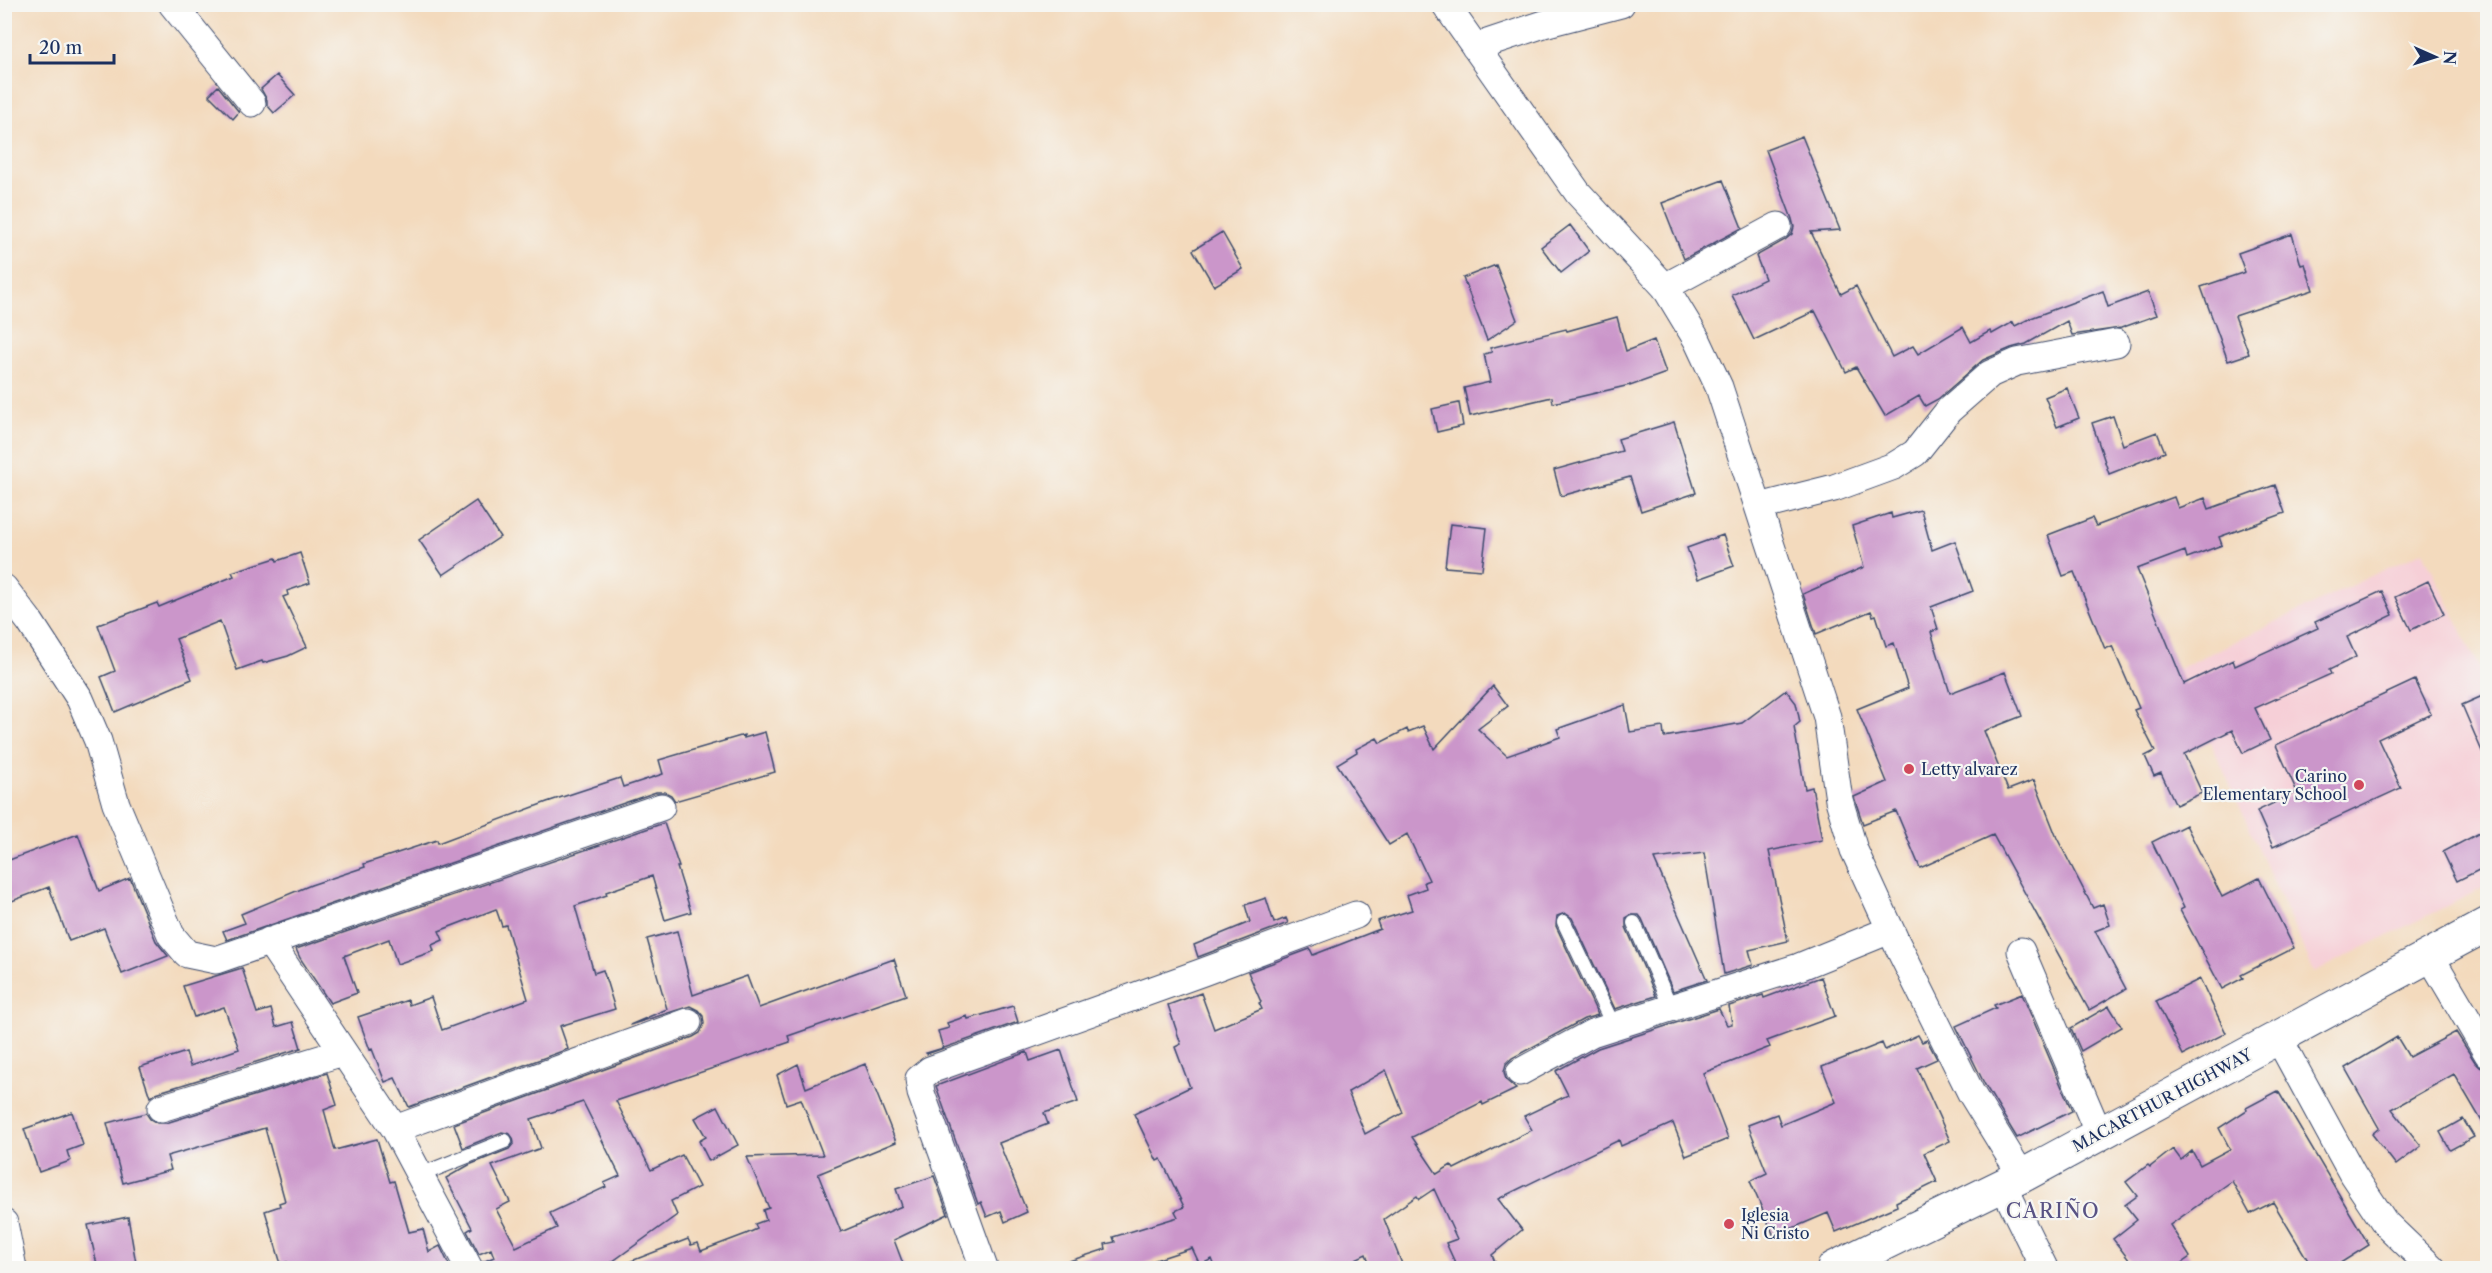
<svg xmlns="http://www.w3.org/2000/svg" width="2492" height="1273" font-family="'Libre Caslon Text',serif">
	<style>
		.built { fill: #f6cfd7 }
		.building { fill: #cb96ca; fill-rule: evenodd }
		.lines { fill: none; stroke-linecap: round; stroke-linejoin: round }
		.service-casing { stroke: #3b496c; stroke-width: 16 }
		.minor-casing { stroke: #3b496c; stroke-width: 29 }
		.trunk-casing { stroke: #3b496c; stroke-width: 35 }
		.service { stroke: #fff; stroke-width: 14 }
		.minor { stroke: #fff; stroke-width: 27 }
		.trunk { stroke: #fff; stroke-width: 33 }
		.poi-dot { fill: #d1495b; stroke: #f6f6f2; stroke-width: 2 }
		.labels { text-anchor: middle; stroke-width: 4.5; stroke-linejoin: round; paint-order: stroke }
		.poi-label { font-size: 16px; fill: #1b2f5e; stroke: #f6f6f2; text-anchor: start }
		.street-label { font-size: 16px; fill: #1b2f5e; stroke: #f6f6f2 }
		.quarter-label { font-size: 20px; letter-spacing: 1.5px; fill: #595384; stroke: #f6f6f2 }
	</style>
	<rect width="100%" height="100%" fill="#f6f6f2"/>
	<filter id="ink" filterUnits="userSpaceOnUse"><feTurbulence type="fractalNoise" baseFrequency=".0167" numOctaves="2"/><feDisplacementMap in="SourceGraphic" scale="12" xChannelSelector="R" yChannelSelector="G"/><feConvolveMatrix kernelMatrix="1 2 1 2 8 2 1 2 1" color-interpolation-filters="sRGB"/></filter>
	<filter id="wash" filterUnits="userSpaceOnUse"><feTurbulence type="fractalNoise" baseFrequency=".008" numOctaves="4" result="noise"/><feDisplacementMap in="SourceGraphic" scale="24" xChannelSelector="R" yChannelSelector="G"/><feGaussianBlur stdDeviation="1.35" result="paint"/><feColorMatrix in="noise" values="0 0 0 0 0 0 0 0 0 0 0 0 0 0 0 0 0 1.4 0 .05"/><feComposite in="paint" operator="in"/></filter>
	<g filter="url(#wash)">
		<rect width="100%" height="100%" fill="#f3dabd"/>
		<!-- built -->
		<path class="built" d="M2423,551L2487,684V886L2314,972L2178,669Z"/>
		<g id="blocks">
			<!-- building -->
			<path class="building" d="M277,75L295,95L274,113L267,105V100L261,89Z
				M218,86L239,112L233,119L209,95Z
				M1802,136L1840,230L1811,232L1841,294L1856,286L1892,357L1913,346L1918,354L1963,327L1971,342L1990,331L1992,334L2013,322L2015,326L2031,318L2103,291L2108,307L2148,292L2157,315L2121,328L2072,335L2067,321L2026,344L2011,348L1983,360L1938,399L1925,406L1919,396L1885,416L1856,367L1846,372L1815,311L1754,340L1732,295L1765,279L1756,256L1785,240L1792,234L1794,227L1792,219L1766,150Z
				M1723,180L1742,228L1684,259L1662,203Z
				M1570,225L1589,251L1561,273L1541,247Z
				M1222,232L1243,269L1214,286L1193,250Z
				M2292,234L2301,265L2305,264L2313,290L2235,316L2249,354L2228,361L2201,287L2245,272L2238,253Z
				M1496,265L1517,320L1487,340L1463,278Z
				M1617,317L1626,351L1654,340L1666,373L1630,386V385L1553,403L1552,397L1470,416L1464,388L1490,382L1484,354L1492,352L1490,348L1566,329L1567,331Z
				M2067,388L2079,418L2057,427L2045,397Z
				M1459,403L1463,426L1437,432L1432,409Z
				M2113,416L2123,445L2157,432L2165,452L2109,474L2092,423Z
				M1674,422L1696,493L1641,511L1630,477L1561,496L1554,470L1622,451L1618,439Z
				M2275,485L2285,513L2219,537L2222,545L2187,558L2185,551L2137,569L2184,684L2233,660L2235,666L2318,628L2315,622L2382,591L2393,615L2347,637L2356,657L2329,670L2331,674L2255,708L2270,740L2243,753L2232,730L2184,754L2202,793L2176,805L2161,773L2154,776L2145,756L2155,751L2134,710L2139,708L2112,646L2105,649L2074,572L2063,576L2048,535L2092,518L2096,526L2174,497L2178,508L2205,498L2209,509Z
				M476,501L500,537L443,575L419,540Z
				M1921,510L1932,550L1955,541L1973,591L1931,607L1938,629L1931,632L1950,693L2005,672L2022,716L1984,731L2008,790L2034,780L2057,838L2093,908L2103,904L2110,925L2095,931L2126,989L2089,1010L1993,835L1920,868L1896,811L1863,824L1854,797L1887,782L1857,709L1908,688L1894,643L1886,646L1876,615L1873,616L1871,611L1816,634L1803,594L1864,567L1852,526L1891,513L1892,518Z
				M1450,524L1487,528L1482,570L1445,567Z
				M1723,535L1734,566L1698,579L1687,548Z
				M300,553L310,583L287,591L288,595L283,597L307,647L288,656L263,663L262,661L237,670L220,621L176,639L192,679L115,712L101,677L115,671L98,625L157,603L159,607L234,576L232,572L276,558L277,561Z
				M2428,581L2444,614L2411,630L2395,597Z
				M2415,680L2431,714L2378,739L2401,788L2273,847L2257,811L2297,792L2276,745Z
				M1493,686L1508,706L1478,729L1507,756L1560,737L1557,729L1625,705L1630,732L1663,727L1664,737L1742,723L1786,690L1796,703L1800,722L1794,727L1805,789L1812,787L1822,840L1769,851L1788,941L1749,950L1753,965L1724,974L1704,853L1654,859L1707,980L1673,991L1642,919L1639,915H1631L1626,918V927L1656,996L1615,1009L1572,918L1565,913L1557,916L1556,926L1598,1015L1584,1019L1512,1058L1506,1064L1504,1072L1506,1080L1516,1089L1483,1105L1482,1102L1412,1137L1437,1174L1451,1165L1454,1169L1532,1130L1524,1116L1568,1095L1556,1071L1598,1048L1719,1009L1727,1025L1732,1024L1729,1006L1763,995L1764,998L1821,977L1835,1016L1767,1041L1770,1047L1703,1073L1728,1139L1686,1156L1673,1123L1621,1146L1619,1140L1498,1199L1522,1230L1492,1255L1498,1269H1458L1446,1243L1457,1239L1434,1189L1419,1199L1417,1196L1384,1219L1404,1269H1372L1366,1254L1335,1269H1216L1212,1259L1200,1265L1192,1248L1128,1269H1061L1060,1264L1106,1249L1105,1244L1115,1242L1113,1237L1178,1217L1175,1211L1184,1207L1161,1159L1157,1161L1134,1114L1190,1087L1175,1047L1181,1044L1168,1005L1201,993L1214,1029L1262,1009L1259,1003L1261,1002L1248,972L1310,949L1313,955L1380,929L1377,921L1412,910L1407,895L1426,888L1424,882L1429,880L1407,834L1389,845L1337,764L1357,752L1356,749L1377,738L1380,743L1407,729L1408,732L1423,726L1434,749ZM1386,1070L1403,1113L1365,1134L1348,1092Z
				M2487,694V763L2462,705Z
				M765,732L775,772L675,801L671,795L665,792H656L227,940L223,931L245,923L241,914L311,885L365,867L364,864L437,840L438,843L547,802L620,778L623,787L663,774L659,760L744,735V738Z
				M664,823L679,867H677L691,912L665,920L652,876L606,892L607,895L575,906L594,973L603,970L615,1009L560,1026L568,1049L409,1107L395,1078L385,1082L372,1049L370,1050L358,1017L408,1000L409,1005L431,997L442,1030L528,999L506,925L502,926L496,909L439,931L443,940L432,945L434,951L397,964L389,939L344,956L357,993L330,1003L300,958L296,949Z
				M2186,825L2222,897L2259,878L2294,948L2241,975L2243,978L2222,989L2180,910L2184,908L2152,842Z
				M2487,829V866L2457,881L2443,852Z
				M78,834L99,891L130,878L156,941L168,956L122,974L104,928L69,941L49,887L4,904V862Z
				M1266,898L1274,923L1286,918L1288,923L1198,957L1194,945L1250,922L1245,905Z
				M677,931L693,995L747,976L759,1008L894,959L906,995L788,1036L790,1042L616,1101L651,1170L682,1155L699,1187L671,1201L677,1215L602,1269H485L483,1262L494,1257L491,1249L479,1254L467,1231L472,1228L446,1178L469,1165L509,1149L514,1143L513,1138L510,1134L502,1132L463,1148L454,1124L693,1037L700,1033L704,1024L703,1016L698,1010L690,1006L630,1025L667,1009L647,939ZM583,1102L620,1176L604,1183L606,1187L550,1213L557,1228L516,1247L496,1209L510,1202L492,1166L541,1148L531,1119Z
				M242,968L257,1013L271,1009L276,1027L293,1022L301,1048L156,1093L150,1097L140,1067L186,1052L190,1066L239,1049L224,1007L194,1017L183,986Z
				M2200,979L2226,1033L2183,1055L2156,1001Z
				M2022,994L2072,1111L2017,1138L1985,1085L1956,1026L1996,1008L1994,1005Z
				M1013,1006L1018,1022L927,1054L926,1053L943,1048L938,1031L949,1028L947,1023L967,1016L968,1019Z
				M2109,1006L2122,1027L2081,1051L2071,1028Z
				M2456,1032L2475,1062L2480,1067L2487,1070V1130L2454,1074L2392,1109L2421,1146L2396,1165L2372,1134L2379,1128L2345,1068L2397,1037L2409,1057Z
				M1918,1035L1922,1042L1927,1040L1937,1059L1917,1068L1950,1141L1924,1153L1937,1182L1896,1202L1897,1206L1836,1232L1828,1213L1774,1236L1750,1181L1767,1173L1748,1125L1777,1114L1781,1125L1836,1102L1822,1067L1882,1043L1885,1050Z
				M1061,1050L1078,1102L1044,1113L1048,1124L999,1143L1027,1212L1005,1222L1001,1211L987,1217L981,1202L978,1204L936,1086L1027,1052L1030,1061Z
				M798,1064L806,1088L865,1064L896,1142L818,1174L841,1232L902,1206L896,1189L934,1176L948,1214L894,1240L905,1269H616V1267L688,1239L691,1245L698,1243L701,1251L746,1234L757,1229L755,1224L766,1220L763,1210L769,1208L747,1157L823,1155L801,1099L786,1104L777,1075Z
				M327,1073L337,1105L324,1110L335,1150L377,1139L390,1182L394,1181L409,1232L423,1229L429,1252L440,1246L451,1269H289L287,1262L281,1264L265,1211L280,1206L279,1203L285,1201L265,1128L167,1156L171,1170L123,1183L107,1123L146,1113L150,1119L157,1123H166Z
				M2278,1091L2369,1245L2331,1269H2313L2273,1202L2250,1214L2232,1181L2170,1225L2190,1257L2173,1269H2136L2113,1239L2137,1220L2125,1205L2137,1196L2126,1182L2148,1165L2150,1167L2173,1149L2181,1160L2192,1151L2200,1165L2230,1149L2219,1128L2247,1110L2246,1108Z
				M718,1106L738,1145L709,1161L699,1141L706,1137L695,1118Z
				M72,1112L83,1145L67,1151L70,1161L39,1172L24,1129Z
				M2463,1119L2474,1137L2450,1150L2440,1132Z
				M128,1217L137,1269H98L88,1225Z"/>
		</g>
	</g>
	<g filter="url(#ink)">
		<use href="#blocks" fill-opacity="0" stroke="#3b496c" stroke-width="1.5"/>
		<g class="lines">
			<defs>
				<path id="service" d="M1564,922L1614,1027
					M1634,923L1671,1008
					M420,1175L505,1141"/>
				<path id="minor" d="M172,4L252,103
					M1445,4L1578,193L1665,287L1697,340L1719,387L1827,717L1839,800L1854,850L1897,944L1971,1093L2022,1176
					M1475,47L1544,24L1621,4
					M1665,287L1778,226
					M1759,507L1834,488L1894,466L1915,453L1949,410L1990,374L2017,362L2116,343
					M4,588L30,622L80,699L98,741L116,804L171,935L187,954L216,960L661,807
					M269,941L395,1129L469,1268
					M2021,951L2099,1134
					M2430,956L2488,1054
					M2278,1037L2353,1175L2385,1223L2432,1268
					M1520,1072L1592,1033L1799,967L1890,930
					M161,1108L343,1052
					M395,1129L688,1022
					M2003,1185L2044,1268
					M4,1223L13,1268
					M984,1268L921,1093L919,1079L930,1070L1203,972L1356,915"/>
				<path id="trunk" d="M1834,1268L2022,1176L2488,924"/>
			</defs>
			<!-- service casing -->
			<use href="#service" class="service-casing"/>
			<!-- minor casing -->
			<use href="#minor" class="minor-casing"/>
			<!-- trunk casing -->
			<use href="#trunk" class="trunk-casing"/>
			<!-- service -->
			<use href="#service" class="service"/>
			<!-- minor -->
			<use href="#minor" class="minor"/>
			<!-- trunk -->
			<use href="#trunk" class="trunk"/>
		</g>
	</g>
	<!-- markers -->
	<g class="poi-dot">
		<circle cx="1909" cy="769" r="6"/>
		<circle cx="2359" cy="785" r="6"/>
		<circle cx="1729" cy="1224" r="6"/>
	</g>
	<g class="labels">
		<!-- poi labels -->
		<g class="poi-label">
			<text x="1921" y="775">Letty alvarez</text>
			<text x="2347" y="782" text-anchor="end">Carino<tspan x="2347" dy="18">Elementary School</tspan></text>
			<text x="1741" y="1221">Iglesia<tspan x="1741" dy="18">Ni Cristo</tspan></text>
		</g>
		<!-- street labels -->
		<g class="street-label">
			<text transform="translate(2162 1100) rotate(-28)" y="6">MACARTHUR HIGHWAY</text>
		</g>
		<!-- quarter labels -->
		<g class="quarter-label">
			<text x="2053" y="1218">CARIÑO</text>
		</g>
	</g>
	<!-- margin -->
	<rect width="2492" height="1273" fill="none" stroke="#f6f6f2" stroke-width="24"/>
	<!-- north arrow -->
	<g transform="translate(2435 57) rotate(93)" stroke="#f6f6f2" stroke-width="4.5" paint-order="stroke">
	<path d="M0-4.5L10 22L0 15L-10 22Z" fill="#1b2f5e"/>
	<text y="-9" font-size="16" font-weight="bold" text-anchor="middle" fill="#1b2f5e">N</text>
	</g>
	<!-- scale -->
	<path d="M30 54v9h84v-9" fill="none" stroke="#1b2f5e" stroke-width="3"/>
	<text x="39" y="54" font-size="18" fill="#1b2f5e" stroke="#f6f6f2" stroke-width="4.5" paint-order="stroke">20 m</text>
</svg>
